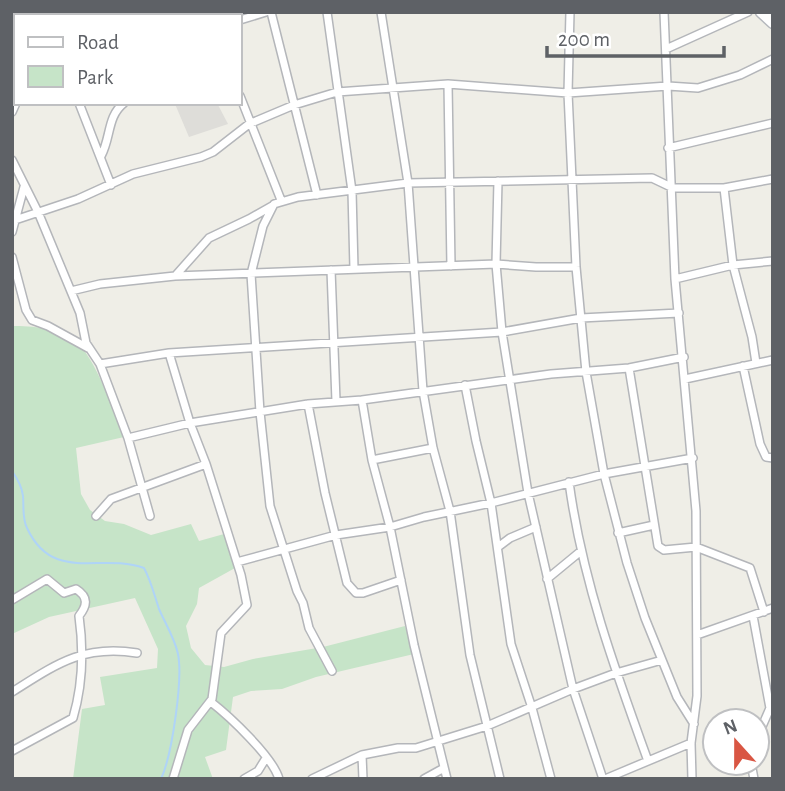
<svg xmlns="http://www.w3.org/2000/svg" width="785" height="791" font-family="'Alegreya Sans',sans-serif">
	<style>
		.industrial { fill: #deddd9 }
		.green { fill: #c6e4c8 }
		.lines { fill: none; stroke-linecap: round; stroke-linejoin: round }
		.stream { stroke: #afd4f7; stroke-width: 2 }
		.street-casing { stroke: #b4b6ba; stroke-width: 10 }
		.secondary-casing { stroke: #b5b8bd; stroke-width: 13 }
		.street { stroke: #fff; stroke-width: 7 }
		.secondary { stroke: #fff; stroke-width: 10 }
	</style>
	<rect width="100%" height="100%" fill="#efeee7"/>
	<!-- industrial -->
	<path class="industrial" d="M179,103H217L228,124L189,137L175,104Z"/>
	<!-- green -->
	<path class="green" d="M12,326C32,326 58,328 75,341C96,357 113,412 124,437L76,448L81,494L90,510L105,521L124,524L151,535L191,524L199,541L224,534L235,568L199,588L197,604L186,626L191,648L205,665L224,667L253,659L323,647L405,626L414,654L316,677L282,689L251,691L233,697L226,750L205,757L213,779H73L82,709L105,705L100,677L157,668L158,649L135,598L49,617L12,634Z"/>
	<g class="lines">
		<!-- stream -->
		<path class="stream" d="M12,471C17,478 22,487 23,496C24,507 22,518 27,528C53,584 100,552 144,568C151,581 154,594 159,609C165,623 175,639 178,654C183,680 172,755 161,779"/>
		<defs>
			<path id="street" d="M48,12L49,16
				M213,12L215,16
				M271,12L317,195
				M327,12L352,191L354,269
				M381,12L408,183L423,391L433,448L450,511L470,655L500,779
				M570,12L568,93L576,267L586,372L604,474L627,563L645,618L677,697L694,724
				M664,12L675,279L696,511L697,696L691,743L692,779
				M135,16L143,13
				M240,20L266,12
				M666,49L748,12
				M12,54L16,52
				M448,84L451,266
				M240,96L281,200
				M79,103L111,185
				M12,112L16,103
				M668,148L773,123
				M101,156C111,138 107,116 124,103
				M12,160L38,212L80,313L86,343L100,364L128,438L150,516
				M498,181L496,264L502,332L528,493L573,689L603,779
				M724,188L733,265L752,337L756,363
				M12,221L78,199L133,174L201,157L213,152L249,124L294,105L337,92L448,84L568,93L668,86L698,88L740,75L773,59
				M12,232L24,187
				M12,257L26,310L32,320L48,326L88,348
				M331,270L336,401
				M176,275L209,238L249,219L272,206
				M675,279L733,265L773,261
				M71,291L100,284L175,276L496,264L536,267H576
				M169,353L190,423L206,464L241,575L247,605L221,633L212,699L188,730L173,779
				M100,364L169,353L502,332L581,318L679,313
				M743,366L760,444L766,457L773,458
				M629,368L658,546L664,550L696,547L750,568L764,612
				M685,379L773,360
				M465,385L476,441L491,503L511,644L532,708L551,779
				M362,400L372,460L390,527L414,645L447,779
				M308,404L325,493L347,583L356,593H363L401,580
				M128,438L190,423L308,404L362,400L551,374L629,368L684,357
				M372,460L433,448
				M569,482C582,579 615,670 648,761
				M96,516L111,499L206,464
				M618,533L654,525
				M498,547L510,538L536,527
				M237,562L336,535L390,527L424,517L491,503L604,474L693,458
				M547,579L581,551
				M12,600L47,579L64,593L76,589C89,597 87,606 79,616C84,652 83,684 73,718L12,751
				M753,616L770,708L773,707
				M697,635L773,608
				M332,671L309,628L303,603L297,591L270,506L260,412L251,274L263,226L274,204L298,197L408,183L652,178L673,188H724L773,179
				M12,692C55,665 83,644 137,653
				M211,702C229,716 273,757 279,779
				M757,738L770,708
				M362,755L363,779
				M751,763L754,779
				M244,779L258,771L266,758
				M312,779L362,755L398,748H416L487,726L573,689L616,673L662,660
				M424,779L444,768
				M605,779L691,743"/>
			<path id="secondary" d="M761,12L773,23"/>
		</defs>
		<!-- street casing -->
		<use href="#street" class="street-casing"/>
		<!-- secondary casing -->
		<use href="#secondary" class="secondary-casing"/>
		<!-- street -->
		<use href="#street" class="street"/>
		<!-- secondary -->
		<use href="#secondary" class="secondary"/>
	</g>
	<!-- border -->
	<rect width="785" height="791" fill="none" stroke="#5e6166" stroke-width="28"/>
	<!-- legend -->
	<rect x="14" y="14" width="228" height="91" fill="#ffffff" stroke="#bfc0c2" stroke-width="2"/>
	<rect x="28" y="37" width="35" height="10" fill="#ffffff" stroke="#bfc0c2" stroke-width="2"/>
	<text x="77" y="49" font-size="21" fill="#5e6166">Road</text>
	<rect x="28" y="66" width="35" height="21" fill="#c6e4c8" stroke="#bfc0c2" stroke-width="2"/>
	<text x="77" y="84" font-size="21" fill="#5e6166">Park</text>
	<!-- north arrow -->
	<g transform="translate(736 742) rotate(339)"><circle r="33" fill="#ffffff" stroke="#bfc0c2" stroke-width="2"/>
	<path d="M0-5L12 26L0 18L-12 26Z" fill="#d95643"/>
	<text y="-10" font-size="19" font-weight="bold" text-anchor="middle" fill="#5e6166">N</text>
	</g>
	<!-- scale -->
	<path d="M547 46v10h177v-10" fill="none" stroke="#5e6166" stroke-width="3.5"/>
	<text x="558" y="46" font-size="21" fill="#5e6166" stroke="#ffffff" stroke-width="5" paint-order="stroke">200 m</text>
</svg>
